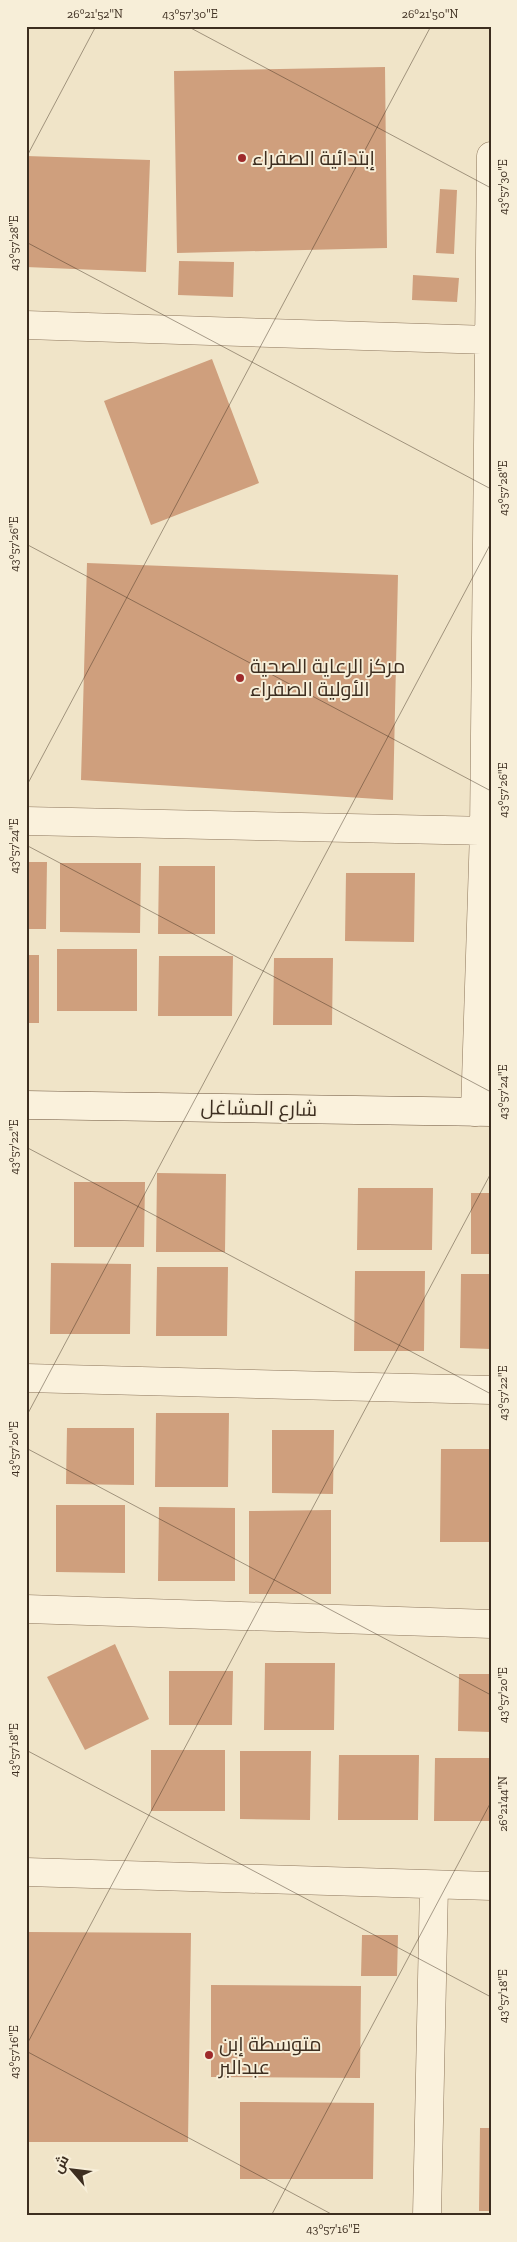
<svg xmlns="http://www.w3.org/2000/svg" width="517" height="2242" font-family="'Zilla Slab',Cairo,serif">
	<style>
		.building { fill: #cf9f7d }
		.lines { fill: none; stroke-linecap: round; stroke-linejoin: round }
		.street-casing { stroke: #8d765c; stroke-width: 29 }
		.secondary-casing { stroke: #6f573f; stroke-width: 29 }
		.street { stroke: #faf1dc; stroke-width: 28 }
		.secondary { stroke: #faf1dc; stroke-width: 28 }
		.ticks { fill: none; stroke: #3d2e20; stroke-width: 1; stroke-opacity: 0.45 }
		.poi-dot { fill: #9e2a2b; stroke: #f7eed8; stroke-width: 2 }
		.labels { text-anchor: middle; stroke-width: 4; stroke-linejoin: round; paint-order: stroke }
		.poi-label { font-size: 20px; fill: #3d2e20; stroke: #f7eed8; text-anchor: start }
		.street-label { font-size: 20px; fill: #3d2e20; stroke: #f7eed8 }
		.neatline { fill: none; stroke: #3d2e20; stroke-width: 2 }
		.ticks-label { font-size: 12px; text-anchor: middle; fill: #3d2e20 }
	</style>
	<rect width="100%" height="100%" fill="#f0e4c8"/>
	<!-- building -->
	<path class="building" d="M385,67L387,248L177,253L174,71Z
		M26,156L150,160L146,272L26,267Z
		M440,189L457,190L454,254L436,253Z
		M179,261L234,262L233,297L178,295Z
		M413,275L459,278L457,302L412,300Z
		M212,359L259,483L151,525L104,401Z
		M87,563L398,575L393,800L81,780Z
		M26,862H47L46,929H26Z
		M60,863H141L140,933L60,932Z
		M159,866H215V934H158Z
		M346,873H415L414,942L345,941Z
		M57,949H137V1011H57Z
		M26,955H39V1023H26Z
		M159,956H233L232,1016H158Z
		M274,958H333L332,1025H273Z
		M157,1173L226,1174L225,1252H156Z
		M74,1182H145L144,1247H74Z
		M358,1188H433L432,1250H357Z
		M471,1193H491V1254H471Z
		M51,1263L131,1264L130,1334H50Z
		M157,1267H228L227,1336H156Z
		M355,1271H425L424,1351H354Z
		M461,1274H491V1349L460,1348Z
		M156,1413H229L228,1487H155Z
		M67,1428H134V1485L66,1484Z
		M272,1430H334L333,1494L272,1493Z
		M441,1449H491V1542H440Z
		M56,1505H125V1573L56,1572Z
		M159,1507L235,1508V1581H158Z
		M331,1510V1594H249V1511Z
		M115,1644L149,1719L85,1750L47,1677Z
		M265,1663H335L334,1730H264Z
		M169,1671H233L232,1725H169Z
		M459,1674H491V1732L458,1731Z
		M151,1750H225V1811H151Z
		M240,1751H311L310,1820L240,1819Z
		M339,1755H419L418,1820H338Z
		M435,1758H491V1821H434Z
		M29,1932L191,1933L188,2142H27Z
		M362,1935H398L397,1976H361Z
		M211,1985L361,1986L360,2078L211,2077Z
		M240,2102L374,2103L373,2179H240Z
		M480,2128H491V2211H479Z"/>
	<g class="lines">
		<defs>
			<path id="street" d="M26,325L489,340
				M26,821L491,831
				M475,1112L484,831L491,156
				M26,1378L491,1390
				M26,1609L491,1624
				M26,1872L491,1886
				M427,2216L434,1886"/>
			<path id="secondary" d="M26,1105L491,1112"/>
		</defs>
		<!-- street casing -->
		<use href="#street" class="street-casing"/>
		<!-- secondary casing -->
		<use href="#secondary" class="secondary-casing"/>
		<!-- street -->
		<use href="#street" class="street"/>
		<!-- secondary -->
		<use href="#secondary" class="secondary"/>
	</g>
	<!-- ticks -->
	<path class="ticks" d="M187,26L491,188M26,158L96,26M26,242L491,489M26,544L491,791M26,787L431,26M26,845L491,1092M26,1147L491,1394M26,1417L491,543M26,1448L491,1695M26,1750L491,1997M26,2046L491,1173M26,2051L335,2216M271,2216L491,1802"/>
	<!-- markers -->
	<g class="poi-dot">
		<circle cx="242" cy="158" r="5"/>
		<circle cx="240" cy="678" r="5"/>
		<circle cx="209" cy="2055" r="5"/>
	</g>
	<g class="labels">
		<!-- poi labels -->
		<g class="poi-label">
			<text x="252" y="165">إبتدائية الصفراء</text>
			<text x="250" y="673">مركز الرعاية الصحية<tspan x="250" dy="23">الأولية الصفراء</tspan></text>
			<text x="219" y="2051">متوسطة إبن<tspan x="219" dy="23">عبدالبر</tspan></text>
		</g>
		<!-- street labels -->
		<g class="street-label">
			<text transform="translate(259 1108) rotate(1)" y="7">شارع المشاغل</text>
		</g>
	</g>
	<!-- border -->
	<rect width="517" height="2242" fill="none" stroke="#f7eed8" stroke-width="55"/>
	<!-- north arrow -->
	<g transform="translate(72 2170) rotate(298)" stroke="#f7eed8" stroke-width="4" paint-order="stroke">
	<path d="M0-4L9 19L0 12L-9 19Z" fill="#3d2e20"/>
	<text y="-8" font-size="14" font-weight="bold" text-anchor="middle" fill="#3d2e20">ش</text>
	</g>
	<rect x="28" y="28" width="462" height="2186" class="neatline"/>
	<g class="ticks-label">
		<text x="95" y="18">26°21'52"N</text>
		<text x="190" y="18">43°57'30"E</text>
		<text x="430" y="18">26°21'50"N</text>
		<text transform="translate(503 187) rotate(-90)" y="4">43°57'30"E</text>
		<text transform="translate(14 243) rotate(-90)" y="4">43°57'28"E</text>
		<text transform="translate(503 488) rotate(-90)" y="4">43°57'28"E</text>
		<text transform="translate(14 544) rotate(-90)" y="4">43°57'26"E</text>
		<text transform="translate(503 790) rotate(-90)" y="4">43°57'26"E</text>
		<text transform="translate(14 846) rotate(-90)" y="4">43°57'24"E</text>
		<text transform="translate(503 1092) rotate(-90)" y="4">43°57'24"E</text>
		<text transform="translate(14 1147) rotate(-90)" y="4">43°57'22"E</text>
		<text transform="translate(503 1393) rotate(-90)" y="4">43°57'22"E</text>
		<text transform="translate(14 1449) rotate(-90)" y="4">43°57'20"E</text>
		<text transform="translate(503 1695) rotate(-90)" y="4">43°57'20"E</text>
		<text transform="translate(14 1750) rotate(-90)" y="4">43°57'18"E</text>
		<text transform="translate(503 1804) rotate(-90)" y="4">26°21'44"N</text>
		<text transform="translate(503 1996) rotate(-90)" y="4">43°57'18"E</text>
		<text transform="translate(14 2052) rotate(-90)" y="4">43°57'16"E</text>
		<text x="333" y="2233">43°57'16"E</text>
	</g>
</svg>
